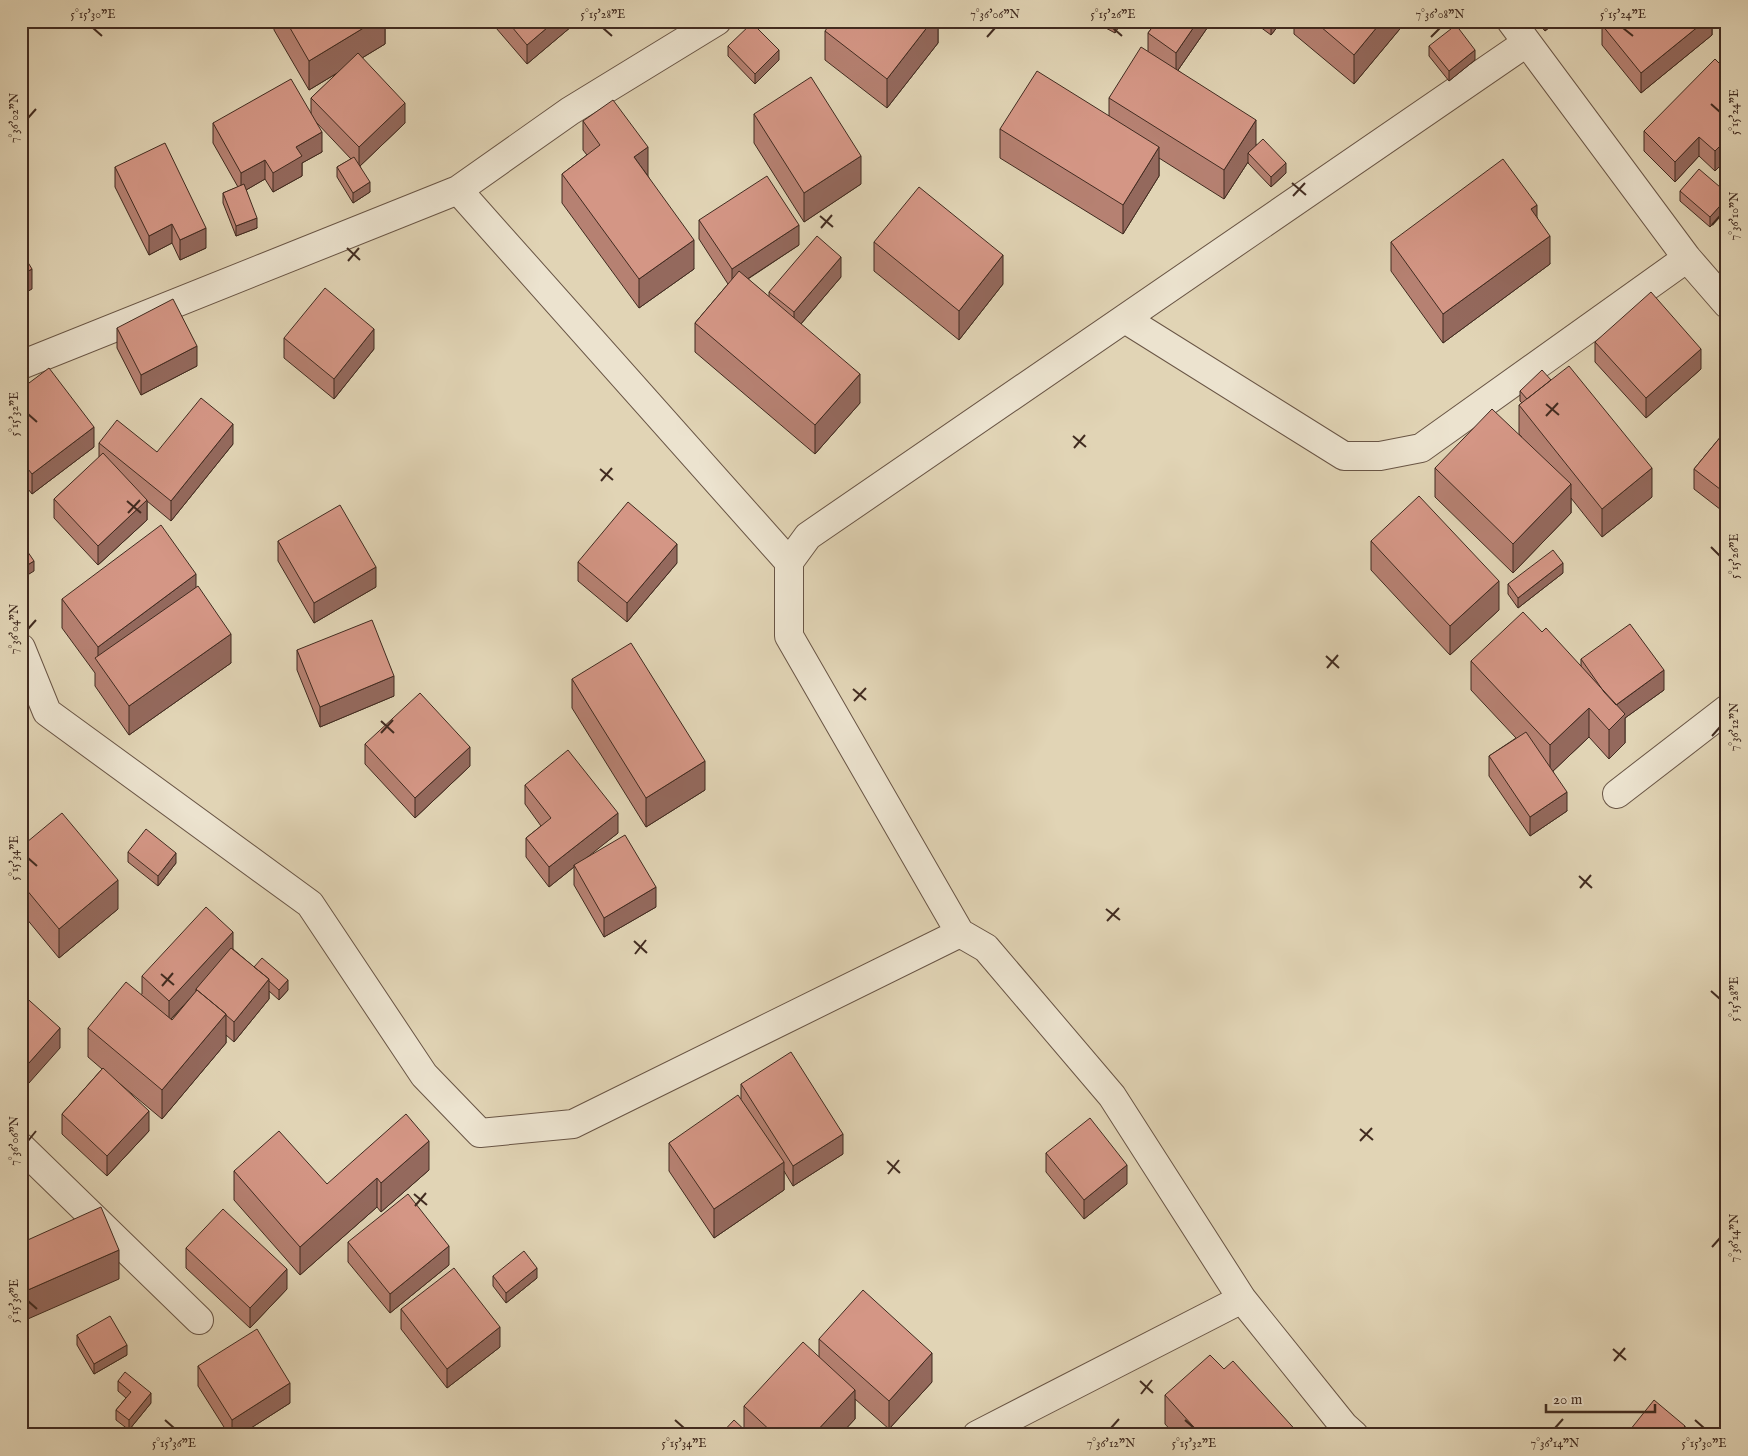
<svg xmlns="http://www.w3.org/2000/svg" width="1748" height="1456" font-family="'IM FELL English',serif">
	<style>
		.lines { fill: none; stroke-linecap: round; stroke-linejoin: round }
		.minor-casing { stroke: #695545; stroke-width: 30 }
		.minor { stroke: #ece3cf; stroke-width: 28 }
		.wall { fill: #b68172; stroke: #412b20; fill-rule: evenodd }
		.shaded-wall { fill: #94695d; stroke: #412b20 }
		.building { fill: #d49685; stroke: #412b20 }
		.ticks { fill: none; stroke: #412b20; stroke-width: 2 }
		.neatline { fill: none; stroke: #412b20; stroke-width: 2 }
		.ticks-label { font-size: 12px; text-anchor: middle; fill: #412b20 }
	</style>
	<rect width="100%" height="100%" fill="#e1d4b5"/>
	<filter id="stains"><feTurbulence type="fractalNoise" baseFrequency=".004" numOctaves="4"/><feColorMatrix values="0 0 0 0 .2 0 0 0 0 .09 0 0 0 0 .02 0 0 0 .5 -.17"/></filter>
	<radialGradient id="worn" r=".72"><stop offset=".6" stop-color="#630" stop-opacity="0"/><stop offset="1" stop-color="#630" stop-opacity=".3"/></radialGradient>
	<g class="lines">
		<defs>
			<path id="minor" d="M1511,21L1687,258L1727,304
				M458,190L789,562
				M1125,319L1344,456H1380L1421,448L1687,258
				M21,365L458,190L570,111L717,21
				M21,648L47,712L310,904L424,1075L480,1133L573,1124L960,933
				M1617,794L1727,709
				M21,1147L199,1320
				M977,1435L1242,1299
				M1354,1435L1344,1426L1242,1299L1112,1096L986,948L960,933L789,636V562L808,536L1526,43"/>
		</defs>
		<!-- minor casing -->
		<use href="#minor" class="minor-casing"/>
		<!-- minor -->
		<use href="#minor" class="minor"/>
	</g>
	<!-- wall -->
	<path class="wall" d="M274,21H385V44L362,58L405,123L360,166L370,192L353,203L337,177V167L351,159L316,122L322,152L302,163V176L273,192L265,179L246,190L257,228L236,236L223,203V193L238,187L213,143V123L311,114V98L339,72L309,90L274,30Z
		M490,21H578L527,64Z
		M938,21V43L887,108L825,60V31Z
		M1093,21H1122L1115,33Z
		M1157,21H1212L1178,70L1286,173L1271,187L1248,163V162L1224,199L1159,158V176L1123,234L1000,158V129L1109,116V98L1148,52V33Z
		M1252,21H1282L1271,35Z
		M1294,21H1404V24L1354,84L1294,34Z
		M1536,21H1557L1545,31Z
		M1712,21V35L1641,93L1602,45V25Z
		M728,46L779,60L755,84L728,56Z
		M1429,46L1475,60L1449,81L1429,56Z
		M1727,71V159L1715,171L1699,156L1675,182L1644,151V131Z
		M754,114L861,184L804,222L754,143Z
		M583,121L648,176L694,269L639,308L562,203V174L587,155L583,150Z
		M115,167L206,248L180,260L172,243L149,255L115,187Z
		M1680,191L1727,193V208L1710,227L1680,201Z
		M1537,217L1550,264L1443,343L1391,271V242Z
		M699,220L799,245L748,279L769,297V292L841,277L801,324L860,403L815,454L695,352V323L728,284L699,239Z
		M874,242L1003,284L959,340L874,271Z
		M117,328L197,366L141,395L117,348Z
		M284,338L374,349L334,399L284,358Z
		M1595,342L1701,369L1646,418L1595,362Z
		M21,389L94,447L32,494L21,480Z
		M1520,391L1652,497L1602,537L1571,498V513L1513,573L1435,497V468L1522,437L1519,434V405L1522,403L1520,401Z
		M1727,429L1725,513L1694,489V469Z
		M99,443L157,452L233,444L171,521L147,501V520L98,565L54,518V499L99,458Z
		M1727,516V550L1720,542V522Z
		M278,541L376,587L314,623L278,561Z
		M1371,541L1499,610L1450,655L1371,570Z
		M578,562L677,563L627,622L578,581Z
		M1563,573L1518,608L1508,594V584Z
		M196,587L231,663L129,735L95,686V673L62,628V599Z
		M1542,632L1581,667V659L1664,690L1625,718V743L1609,759L1589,737L1553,771L1567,811L1530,836L1489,776V756L1516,738L1471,690V661Z
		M297,650L394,696L320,727L297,670Z
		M572,679L705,790L646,827L572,708Z
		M365,744L470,766L415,818L365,764Z
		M525,785L618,833L584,859L656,907L604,937L574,885V867L549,887L526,857V838L541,826L525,804Z
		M21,847L118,909L59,958L21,912Z
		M128,852L176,863L158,886L128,862Z
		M233,949L254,967L288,990L279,1000L269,991V999L234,1042L226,1035V1043L162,1119L113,1078L149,1131L107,1176L62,1134V1114L102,1069L88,1057V1028L142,994V976ZM189,1000L172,1020L171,1019Z
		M741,1084L843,1154L793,1186L784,1171V1190L714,1238L669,1171V1143L741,1099Z
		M1046,1153L1127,1184L1084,1219L1046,1172Z
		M429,1170L381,1212L377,1207L300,1275L234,1200V1171L327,1184Z
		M348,1242L449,1265L390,1313L348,1262Z
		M186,1248L287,1289L250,1328L186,1268Z
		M493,1276L537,1278L506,1303L493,1286Z
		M401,1309L500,1347L447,1388L401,1329Z
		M77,1335L127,1355L94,1374L77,1345Z
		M819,1339L932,1382L889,1429L855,1399V1419L840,1435H720L744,1429V1406L819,1357Z
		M198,1366L290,1403L240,1435H229L198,1386Z
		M118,1381L151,1403L129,1430L116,1420V1410L126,1398L118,1391Z
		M1165,1395L1300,1435H1175L1165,1424Z"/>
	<!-- shaded-wall -->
	<path class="shaded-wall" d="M375,21H385V44L309,90V61Z
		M555,21H578L527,64V45Z
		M932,21H938V43L887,108V79Z
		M1115,21H1122L1115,33Z
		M1198,21H1212L1176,73V53Z
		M1271,21H1282L1271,35Z
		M1382,21H1404V24L1354,84V55Z
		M1545,21H1557L1545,31Z
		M1705,21H1712V35L1641,93V73Z
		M779,50V60L755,84V74Z
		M1475,50V60L1449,81V71Z
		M405,103V123L359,167V147Z
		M1256,120V149L1248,153V162L1224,199V170Z
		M322,132V152L302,163V176L273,192V173L296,147Z
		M1699,137V156L1675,182V162Z
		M1727,139V159L1715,171V151Z
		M648,147V176L634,157Z
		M1159,147V176L1123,234V205Z
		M861,156V184L804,222V193Z
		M265,160V179L241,193V173Z
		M1286,163V173L1271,187V177Z
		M370,182V192L353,203V193Z
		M1727,198V208L1710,227V217Z
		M1537,205V234L1531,209Z
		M257,218V228L236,236V226Z
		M172,224V243L149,255V236Z
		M799,225V245L732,289V269Z
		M206,228V248L180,260V240Z
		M1550,236V264L1443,343V314Z
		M694,240V269L639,308V279Z
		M1003,255V284L959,340V311Z
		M841,257V277L794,332V312Z
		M32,269V289L21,295V275Z
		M374,329V349L334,399V379Z
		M197,346V366L141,395V375Z
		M1701,349V369L1646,418V398Z
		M860,374V403L815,454V425Z
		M233,424V444L171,521V501Z
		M94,427V447L32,494V474Z
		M1652,468V497L1602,537V509Z
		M1571,484V513L1513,573V544Z
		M1727,490V510L1725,513V493Z
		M147,500V520L98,565V546Z
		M677,544V563L627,622V603Z
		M34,561V571L21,579V569Z
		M1563,563V573L1518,608V598Z
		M376,567V587L314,623V603Z
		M196,574V603L98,661V647Z
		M1499,581V610L1450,655V626Z
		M231,634V663L129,735V706Z
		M1664,670V690L1625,718V743L1609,759V730L1615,706Z
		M394,676V696L320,727V707Z
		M1589,708V737L1550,774V745Z
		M470,747V766L415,818V798Z
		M705,761V790L646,827V798Z
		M1567,792V811L1530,836V817Z
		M618,813V833L575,867L574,865V867L549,887V867Z
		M176,853V863L158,886V876Z
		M118,880V909L59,958V929Z
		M656,887V907L604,937V918Z
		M233,932V951L196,989V992L169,1021V1001Z
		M269,979V999L234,1042V1022Z
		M288,980V990L279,1000V990Z
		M226,1014V1043L162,1119V1090Z
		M60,1028V1048L21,1092V1072Z
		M149,1111V1131L107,1176V1156Z
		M843,1134V1154L793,1186V1166Z
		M429,1141V1170L381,1212V1183Z
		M784,1162V1190L714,1238V1209Z
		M1127,1165V1184L1084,1219V1200Z
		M377,1178V1207L300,1275V1247Z
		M449,1246V1265L390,1313V1294Z
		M119,1250V1279L21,1322V1293Z
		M537,1268V1278L506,1303V1293Z
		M287,1269V1289L250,1328V1308Z
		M500,1327V1347L447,1388V1369Z
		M127,1345V1355L94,1374V1364Z
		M932,1353V1382L889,1429V1401Z
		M290,1383V1403L240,1435H232V1420Z
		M855,1390V1419L840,1435H813Z
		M151,1393V1403L129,1430V1420Z
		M1685,1426V1435H1678Z"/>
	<!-- building -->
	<path class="building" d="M286,21H375L309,61Z
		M507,21H555L527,45Z
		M832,21H932L887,79L825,31Z
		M1157,21H1198L1176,53L1148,33Z
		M1314,21H1382L1354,55Z
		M1607,21H1705L1641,73L1602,25Z
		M752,23L779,50L755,74L728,46Z
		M1456,25L1475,50L1449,71L1429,46Z
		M1141,47L1256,120L1224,170L1109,98Z
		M358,53L405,103L359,147L311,98Z
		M1715,59L1727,71V139L1715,151L1699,137L1675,162L1644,131Z
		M1037,71L1159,147L1123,205L1000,129Z
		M811,77L861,156L804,193L754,114Z
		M291,79L322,132L296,147L302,156L273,173L265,160L241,173L213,123Z
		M613,100L648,147L634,157L694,240L639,279L562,174L600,145L583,121Z
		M1263,139L1286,163L1271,177L1248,153Z
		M165,143L206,228L180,240L172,224L149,236L115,167Z
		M354,157L370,182L353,193L337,167Z
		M1503,159L1537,205L1531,209L1550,236L1443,314L1391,242Z
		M1699,169L1727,193V198L1710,217L1680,191Z
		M767,176L799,225L732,269L699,220Z
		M244,184L257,218L236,226L223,193Z
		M919,187L1003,255L959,311L874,242Z
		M817,236L841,257L794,312L769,292Z
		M21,251L32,269L21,275Z
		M739,271L860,374L815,425L695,323Z
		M325,288L374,329L334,379L284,338Z
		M1651,292L1701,349L1646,398L1595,342Z
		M173,299L197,346L141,375L117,328Z
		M1569,366L1652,468L1602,509L1519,405Z
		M49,368L94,427L32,474L21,460V389Z
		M1542,370L1551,380L1527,399L1520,391Z
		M201,398L233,424L171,501L99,443L117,420L157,452Z
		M1492,409L1571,484L1513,544L1435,468Z
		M1727,429V490L1725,493L1694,469Z
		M103,453L147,500L98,546L54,499Z
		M1419,496L1499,581L1450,626L1371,541Z
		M628,502L677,544L627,603L578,562Z
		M340,505L376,567L314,603L278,541Z
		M1727,516V530L1720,522Z
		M161,525L196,574L98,647L62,599Z
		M21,542L34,561L21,569Z
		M1553,550L1563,563L1518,598L1508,584Z
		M198,586L231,634L129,706L95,658Z
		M1523,612L1542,632L1546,628L1625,714L1609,730L1589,708L1550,745L1471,661Z
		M372,620L394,676L320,707L297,650Z
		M1630,624L1664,670L1616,705L1604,692L1581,659Z
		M631,643L705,761L646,798L572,679Z
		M420,693L470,747L415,798L365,744Z
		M1526,732L1567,792L1530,817L1489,756Z
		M568,750L618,813L549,867L526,838L551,818L525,785Z
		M62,813L118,880L59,929L21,883V847Z
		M146,829L176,853L158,876L128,852Z
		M625,835L656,887L604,918L574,865Z
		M206,907L233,932L169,1001L142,976Z
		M231,948L269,979L234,1022L226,1015V1014L197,990L196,989Z
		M262,958L288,980L279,990L269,981V979L254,967Z
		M126,982L172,1020L197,990L226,1014L162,1090L88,1028Z
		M21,993L60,1028L21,1072Z
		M791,1052L843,1134L793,1166L741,1084Z
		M103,1068L149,1111L107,1156L62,1114Z
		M738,1095L784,1162L714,1209L669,1143Z
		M406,1114L429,1141L381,1183L377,1178L300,1247L234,1171L279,1131L327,1184Z
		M1090,1118L1127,1165L1084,1200L1046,1153Z
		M408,1194L449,1246L390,1294L348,1242Z
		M101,1207L119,1250L21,1293V1243Z
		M223,1209L287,1269L250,1308L186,1248Z
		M524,1251L537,1268L506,1293L493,1276Z
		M454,1268L500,1327L447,1369L401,1309Z
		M863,1290L932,1353L889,1401L819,1339Z
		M110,1316L127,1345L94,1364L77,1335Z
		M257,1329L290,1383L232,1420L198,1366Z
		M803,1342L855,1390L813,1435H775L744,1406Z
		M1210,1355L1224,1369L1233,1361L1300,1435H1201L1165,1395Z
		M125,1372L151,1393L129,1420L116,1410L131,1392L118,1381Z
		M1654,1400L1685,1426L1678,1435H1626Z
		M734,1420L750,1435H720Z"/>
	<!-- ticks -->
	<path class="ticks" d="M93,28L102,36M603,28L612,36M1113,28L1122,36M1623,28L1633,36M987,37L995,28M1431,37L1440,28M1711,104L1720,112M28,118L36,109M1292,183L1306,195M1293,196L1305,183M820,216L833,227M1712,225L1720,216M821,228L832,215M347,248L360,260M348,261L359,248M1546,404L1559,415M28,414L37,422M1546,416L1558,403M1073,436L1086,447M1074,448L1085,435M600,469L613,480M601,481L612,468M127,501L141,513M128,513L140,500M1711,547L1720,556M28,629L36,620M1326,656L1339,668M1327,668L1338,655M853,689L866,700M854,701L866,688M381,721L394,733M381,733L393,720M1712,736L1720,727M28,858L37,866M1579,876L1592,888M1580,888L1591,875M1106,909L1120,920M1107,921L1119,908M634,941L647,953M635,954L646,940M161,974L174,985M162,986L173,973M1711,991L1720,999M1360,1129L1373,1140M28,1141L36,1131M1360,1141L1372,1128M887,1161L900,1173M888,1174L899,1160M414,1194L427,1205M415,1206L426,1193M1712,1247L1720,1238M28,1301L37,1309M1613,1349L1626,1360M1614,1361L1625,1348M1140,1381L1153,1393M1141,1394L1152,1380M165,1420L174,1428M675,1420L684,1428M1185,1420L1194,1428M1695,1420L1704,1428M1111,1428L1119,1419M1555,1428L1563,1419"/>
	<!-- margin -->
	<rect width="1748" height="1456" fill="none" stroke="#e1d4b5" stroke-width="55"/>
	<!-- scale -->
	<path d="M1546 1404v8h109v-8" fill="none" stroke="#412b20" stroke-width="2.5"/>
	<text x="1553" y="1404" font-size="15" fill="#412b20" stroke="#ece3cf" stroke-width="4" paint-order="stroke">20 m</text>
	<rect x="28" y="28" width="1692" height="1400" class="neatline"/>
	<g class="ticks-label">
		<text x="93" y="18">5°15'30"E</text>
		<text x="603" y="18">5°15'28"E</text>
		<text x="995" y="18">7°36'06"N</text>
		<text x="1113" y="18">5°15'26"E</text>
		<text x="1440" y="18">7°36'08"N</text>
		<text x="1623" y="18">5°15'24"E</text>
		<text transform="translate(1734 112) rotate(-90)" y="4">5°15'24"E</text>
		<text transform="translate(14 118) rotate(-90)" y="4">7°36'02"N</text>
		<text transform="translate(1734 216) rotate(-90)" y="4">7°36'10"N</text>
		<text transform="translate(14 414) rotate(-90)" y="4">5°15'32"E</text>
		<text transform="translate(1734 556) rotate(-90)" y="4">5°15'26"E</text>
		<text transform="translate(14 629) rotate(-90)" y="4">7°36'04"N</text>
		<text transform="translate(1734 727) rotate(-90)" y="4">7°36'12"N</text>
		<text transform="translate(14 858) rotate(-90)" y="4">5°15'34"E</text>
		<text transform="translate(1734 999) rotate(-90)" y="4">5°15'28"E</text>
		<text transform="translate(14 1141) rotate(-90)" y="4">7°36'06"N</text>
		<text transform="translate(1734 1238) rotate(-90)" y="4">7°36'14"N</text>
		<text transform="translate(14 1301) rotate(-90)" y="4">5°15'36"E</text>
		<text x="174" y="1447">5°15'36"E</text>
		<text x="684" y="1447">5°15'34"E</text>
		<text x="1111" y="1447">7°36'12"N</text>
		<text x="1194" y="1447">5°15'32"E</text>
		<text x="1555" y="1447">7°36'14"N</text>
		<text x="1704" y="1447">5°15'30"E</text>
	</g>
	<rect width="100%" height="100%" filter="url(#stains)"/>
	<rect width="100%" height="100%" fill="url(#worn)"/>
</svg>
